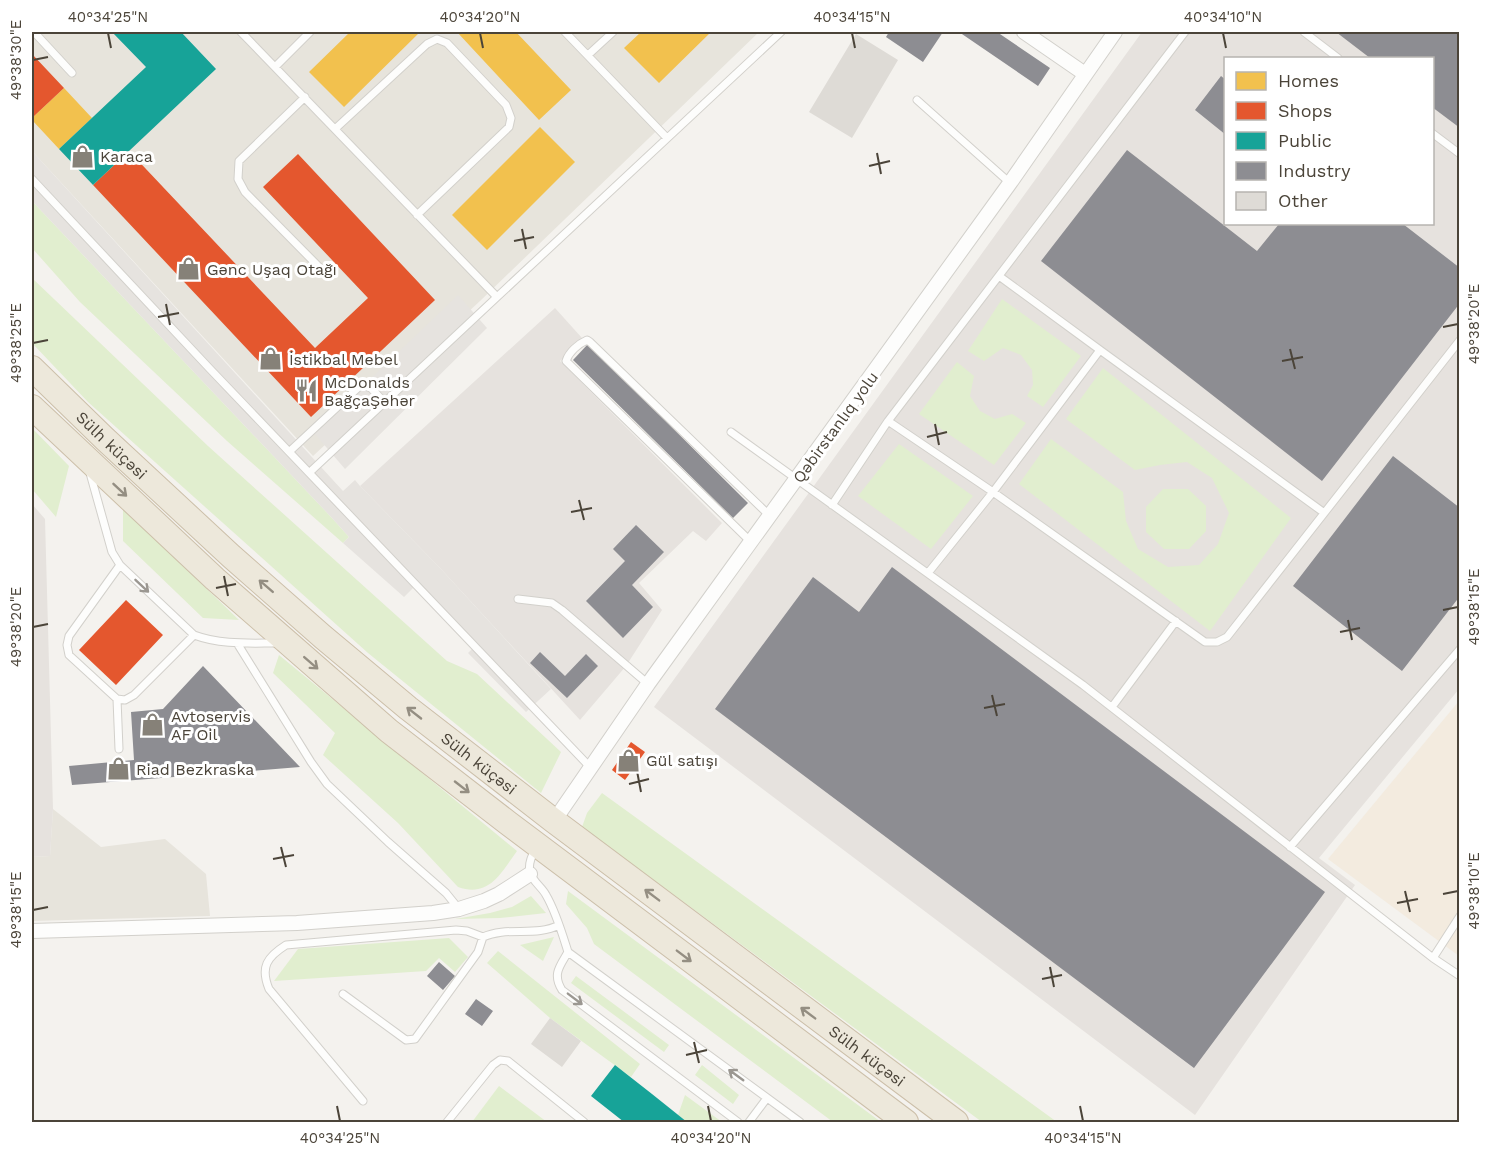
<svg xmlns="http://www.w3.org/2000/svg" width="1491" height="1154" font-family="'Work Sans',sans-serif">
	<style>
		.residential { fill: #e7e4dc }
		.commercial { fill: #f3ebdf }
		.industrial { fill: #e6e2de; fill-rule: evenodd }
		.green { fill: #e1eecf }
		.parking { fill: #e6e3df }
		.homes { fill: #f2c14e }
		.shops { fill: #e4572e }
		.public { fill: #17a398 }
		.industry { fill: #8d8d92 }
		.building { fill: #dedbd6 }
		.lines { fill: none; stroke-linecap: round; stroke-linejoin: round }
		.lane-casing { stroke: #d2d0cb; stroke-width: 9 }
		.street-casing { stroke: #d2d0cb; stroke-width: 16 }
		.highway-casing { stroke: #ccbfa9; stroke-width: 26 }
		.lane { stroke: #fdfdfc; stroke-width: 7 }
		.street { stroke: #fdfdfc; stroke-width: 14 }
		.highway { stroke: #ede8db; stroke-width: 24 }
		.oneway { stroke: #948e82 }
		.oneway2 { stroke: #9b9791 }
		.ticks { fill: none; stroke: #4b4439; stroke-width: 2 }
		.labels { text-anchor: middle; stroke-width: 6; stroke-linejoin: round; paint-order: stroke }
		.poi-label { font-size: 16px; fill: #4b4439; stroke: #fff; text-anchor: start }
		.street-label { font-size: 16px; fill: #4b4439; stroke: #fff }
		.neatline { fill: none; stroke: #4b4439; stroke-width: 2 }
		.ticks-label { font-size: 15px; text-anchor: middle; fill: #4b4439 }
	</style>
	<rect width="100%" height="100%" fill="#f4f2ee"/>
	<!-- residential -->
	<path class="residential" d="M32,32H759L480,301L313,456L32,151Z
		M53,809L101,847L165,839L206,874L210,916L32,921V857L50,856Z"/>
	<!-- commercial -->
	<path class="commercial" d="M1459,701V956L1328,859Z"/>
	<!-- industrial -->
	<path class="industrial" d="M1142,32H1459V689L1319,858L1355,885L1195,1115L654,707ZM1226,58H1432V224H1226Z
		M555,308L582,338L560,361L722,523L706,541L693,531L639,583L662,610L626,666L580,720L440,568L360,486Z
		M32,504L45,519L53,809L50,856L32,857Z"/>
	<!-- green -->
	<path class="green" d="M32,201L332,518L349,537L343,543L227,441L80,302L32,248Z
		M32,278L208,446L447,661L477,674L561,752L541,793L368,653L88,402L32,343Z
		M1002,299L1081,356L1043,407L1027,396L1033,385L1032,370L1021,355L1003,348L984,361L968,351Z
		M957,362L974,376L970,396L980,411L995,419L1012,414L1026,423L994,465L919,414Z
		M1103,368L1291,518L1210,631L1019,484L1051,439L1123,492L1126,521L1138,549L1168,567L1199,565L1218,544L1229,513L1212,478L1187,462L1160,465L1135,470L1066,419Z
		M32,428L69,466L56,517L32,489Z
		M899,444L973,496L931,549L858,496Z
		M1163,489H1188L1206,506V531L1189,549H1164L1146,532V507Z
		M123,508L239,620L203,618L123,541Z
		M279,655L517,851C501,873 489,898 458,887L398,823L323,755L335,733L273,673Z
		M602,793L1057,1122H982L582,827L587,813Z
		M568,891L881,1122H833L594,944L587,928L566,904Z
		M531,896L546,913L500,918L455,919L490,913L512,907Z
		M554,937L543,961L520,945Z
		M449,938L468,957L455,972L439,958L426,971L274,981L298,949Z
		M498,951L640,1064L631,1077L550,1018L487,963Z
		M576,976L669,1045L664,1052L571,983Z
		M702,1065L739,1095L733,1104L695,1075Z
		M499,1086L547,1122H472Z
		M685,1095L722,1122H687L678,1115Z"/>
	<!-- parking -->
	<path class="parking" d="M32,151L343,491L355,480L360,486L440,568L551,689L526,712L468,653L472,649L414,587L404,597L343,543L349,537L332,518L32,201Z
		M458,295L487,328L345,469L314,433Z"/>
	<!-- homes -->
	<path class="homes" d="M350,32H420L344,107L309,72Z
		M457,32H516L571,90L539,120Z
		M641,32H711L659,83L624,48Z
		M64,88L92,118L59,149L32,120V118Z
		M540,127L575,162L487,250L452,215Z"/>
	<!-- shops -->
	<path class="shops" d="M32,54L64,88L32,118Z
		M129,151L315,348L368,298L263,187L298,154L435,300L311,417L93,185Z
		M126,600L163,635L116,685L79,650Z
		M631,742L645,752L625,780L612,770Z"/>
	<!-- public -->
	<path class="public" d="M112,32H181L216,69L93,185L59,149L146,67Z
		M615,1065L652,1094L687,1122H624L591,1096Z"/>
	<!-- industry -->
	<path class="industry" d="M889,32H943L923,62L886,37Z
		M959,32H997L1050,68L1038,86Z
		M1336,32H1460V128L1432,107V58H1370Z
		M1221,76L1226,80V135L1195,110Z
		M1127,150L1257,251L1279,224H1403L1460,268V303L1322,481L1041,261Z
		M588,344L748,503L733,518L573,360Z
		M1393,456L1460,508V596L1402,671L1293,586Z
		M636,525L664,552L632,585L653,607L623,638L586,601L625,561L613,549Z
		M892,567L1325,892L1194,1068L715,709L813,577L859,612Z
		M540,652L565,676L586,654L598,666L567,698L530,663Z
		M203,666L300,767L72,785L69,766L134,760L131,712L163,709Z
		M439,962L455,976L443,990L427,976Z
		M476,999L493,1011L482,1026L465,1014Z"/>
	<!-- building -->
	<path class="building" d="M856,34L898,60L852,138L809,112Z
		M550,1018L581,1041L562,1067L531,1044Z"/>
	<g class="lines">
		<defs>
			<path id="lane" d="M34,32L72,73
				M241,32L497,297L310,472
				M565,32L667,138
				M1304,32L1338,58
				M588,55L613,32
				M275,67L310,32
				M305,97L239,161L238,179L245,192L320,268
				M917,100L1010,183
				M335,129L427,44L437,39L447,43L506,105L511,118L509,127L417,215
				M1432,133L1460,154
				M32,179L210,369L590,767
				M497,297L781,32
				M1100,350L1323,512
				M888,421L993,492L1205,642H1217L1227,637L1460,340
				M731,432L1083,685L1433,958L1460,976
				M290,451L361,385L371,388L384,402
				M90,473L112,552L120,565L194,635C221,645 248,643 277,643
				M832,505L888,421L1185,32
				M751,542L566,361C569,352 578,344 587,340L590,342L770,516
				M120,565L69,636L67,645L69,655L117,699L125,700L134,695L194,635
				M928,573L993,492L1100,350L999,276
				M518,599L552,603L562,610L648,684
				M237,643L311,762L327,784L388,842L446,893L459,909
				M117,699L119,749
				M1112,707L1176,621
				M1290,847L1460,649
				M535,850C531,857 528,864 530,872C532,881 542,887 546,895C556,912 562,933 568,952L800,1122
				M568,952C560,966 552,974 562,990L738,1122
				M1433,958L1460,916
				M343,994L406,1040L415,1039L478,952L483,937C507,926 536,937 559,925
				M363,1101L269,989C260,967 267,957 286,945L456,930L467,931L483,937
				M447,1122L493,1065L500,1060L508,1061L584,1122
				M749,1122L767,1098"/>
			<path id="street" d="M1024,32L1085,74
				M554,821L648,684L1010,183L1115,32
				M32,931L297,923L433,913L459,909L484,901L499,894L530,874"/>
			<g id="highway">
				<path id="s1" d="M32,368L105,439L231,556L323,637L408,708L554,821L956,1122"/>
				<path d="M32,407L215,579L389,731L508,823L906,1122"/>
			</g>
		</defs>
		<!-- lane casing -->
		<use href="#lane" class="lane-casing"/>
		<!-- street casing -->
		<use href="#street" class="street-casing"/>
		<!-- highway casing -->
		<use href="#highway" class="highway-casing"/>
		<!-- lane -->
		<use href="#lane" class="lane"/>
		<!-- street -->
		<use href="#street" class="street"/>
		<!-- highway -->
		<use href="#highway" class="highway"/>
	</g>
	<!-- one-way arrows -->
	<defs><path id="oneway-shaft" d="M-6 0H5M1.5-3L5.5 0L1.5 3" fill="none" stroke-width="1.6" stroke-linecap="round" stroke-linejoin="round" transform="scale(1.5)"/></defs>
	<g class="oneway">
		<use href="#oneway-shaft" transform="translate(120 490) rotate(43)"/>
		<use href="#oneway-shaft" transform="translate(266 586) rotate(-139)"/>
		<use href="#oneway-shaft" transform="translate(311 663) rotate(41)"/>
		<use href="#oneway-shaft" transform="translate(414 713) rotate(-142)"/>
		<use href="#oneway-shaft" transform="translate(462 787) rotate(38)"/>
		<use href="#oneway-shaft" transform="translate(652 895) rotate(-143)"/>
		<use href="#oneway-shaft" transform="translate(684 956) rotate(37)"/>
		<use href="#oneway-shaft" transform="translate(808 1013) rotate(-143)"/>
	</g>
	<g class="oneway2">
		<use href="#oneway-shaft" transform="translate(142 586) rotate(43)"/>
		<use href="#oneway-shaft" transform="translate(575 999) rotate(37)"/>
		<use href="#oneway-shaft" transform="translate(736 1075) rotate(-144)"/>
	</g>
	<!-- ticks -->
	<path class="ticks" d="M108,33L111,48M480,33L483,48M852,33L855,48M1223,33L1226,48M33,60L48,57M877,153L881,174M869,166L890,161M522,229L526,249M514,241L534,237M166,304L170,325M158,317L179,313M1443,327L1458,324M33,343L48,340M1290,349L1295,369M1282,361L1303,357M935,424L939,445M927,437L947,432M579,500L584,520M571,512L592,508M224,576L228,596M216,588L236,584M1443,610L1458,607M1348,620L1352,640M33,627L48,624M1340,632L1360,628M992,695L997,716M984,708L1005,704M637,771L641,792M629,784L649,779M281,847L286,867M273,859L294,855M1405,891L1410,912M1443,894L1458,891M1397,903L1418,899M33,910L48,907M1050,967L1054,987M1042,979L1062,975M694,1042L699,1063M686,1055L707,1050M337,1106L340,1121M708,1106L711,1121M1080,1106L1083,1121"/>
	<!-- icons -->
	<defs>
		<symbol id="shop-bare" viewBox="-9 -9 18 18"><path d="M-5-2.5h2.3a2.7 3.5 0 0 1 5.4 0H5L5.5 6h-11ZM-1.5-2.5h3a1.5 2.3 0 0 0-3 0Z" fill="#868178" stroke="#fff" stroke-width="2.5" paint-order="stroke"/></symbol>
		<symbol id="restaurant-bare" viewBox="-9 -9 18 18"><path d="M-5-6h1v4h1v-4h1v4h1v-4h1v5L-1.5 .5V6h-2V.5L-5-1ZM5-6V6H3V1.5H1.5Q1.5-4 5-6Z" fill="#868178" stroke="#fff" stroke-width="2.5" paint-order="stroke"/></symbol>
	</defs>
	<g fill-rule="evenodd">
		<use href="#shop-bare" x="66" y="140" width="33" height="33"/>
		<use href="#shop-bare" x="172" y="252" width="33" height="33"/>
		<use href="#shop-bare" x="254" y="342" width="33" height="33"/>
		<use href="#restaurant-bare" x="290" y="374" width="33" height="33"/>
		<use href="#shop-bare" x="136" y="708" width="33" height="33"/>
		<use href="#shop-bare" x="612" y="744" width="33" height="33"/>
		<use href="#shop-bare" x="102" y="752" width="33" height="33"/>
	</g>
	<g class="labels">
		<!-- poi labels -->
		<g class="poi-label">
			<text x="100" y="162">Karaca</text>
			<text x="207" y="275">Gənc Uşaq Otağı</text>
			<text x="289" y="365">İstikbal Mebel</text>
			<text x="324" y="388">McDonalds<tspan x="324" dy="18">BağçaŞəhər</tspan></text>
			<text x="171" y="722">Avtoservis<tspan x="171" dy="18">AF Oil</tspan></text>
			<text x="646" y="766">Gül satışı</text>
			<text x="136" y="775">Riad Bezkraska</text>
		</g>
		<!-- street labels -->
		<g class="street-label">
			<text transform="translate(835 427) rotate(-54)" y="6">Qəbirstanlıq yolu</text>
			<text dy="6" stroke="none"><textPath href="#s1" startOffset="111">Sülh küçəsi</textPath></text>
			<text dy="6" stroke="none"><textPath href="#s1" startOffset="597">Sülh küçəsi</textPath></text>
			<text dy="6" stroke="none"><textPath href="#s1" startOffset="1083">Sülh küçəsi</textPath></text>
		</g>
	</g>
	<!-- border -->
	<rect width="1491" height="1154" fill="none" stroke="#ffffff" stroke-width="66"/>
	<!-- legend -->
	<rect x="1224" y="57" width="210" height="168" fill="#ffffff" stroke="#b7b4b0" stroke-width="1.5"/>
	<rect x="1236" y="72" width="30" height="18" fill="#f2c14e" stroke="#b7b4b0" stroke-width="1.5"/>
	<text x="1278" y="87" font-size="18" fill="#4b4439">Homes</text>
	<rect x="1236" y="102" width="30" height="18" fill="#e4572e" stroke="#b7b4b0" stroke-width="1.5"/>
	<text x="1278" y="117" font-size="18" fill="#4b4439">Shops</text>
	<rect x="1236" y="132" width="30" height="18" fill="#17a398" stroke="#b7b4b0" stroke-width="1.5"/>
	<text x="1278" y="147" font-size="18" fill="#4b4439">Public</text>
	<rect x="1236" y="162" width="30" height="18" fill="#8d8d92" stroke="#b7b4b0" stroke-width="1.5"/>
	<text x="1278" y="177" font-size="18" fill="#4b4439">Industry</text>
	<rect x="1236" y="192" width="30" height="18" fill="#dedbd6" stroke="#b7b4b0" stroke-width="1.5"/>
	<text x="1278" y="207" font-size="18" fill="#4b4439">Other</text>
	<rect x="33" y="33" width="1425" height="1088" class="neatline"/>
	<g class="ticks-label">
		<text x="108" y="22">40°34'25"N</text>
		<text x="480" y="22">40°34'20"N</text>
		<text x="852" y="22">40°34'15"N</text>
		<text x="1223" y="22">40°34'10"N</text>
		<text transform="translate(16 60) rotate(-90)" y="5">49°38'30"E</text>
		<text transform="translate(1474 324) rotate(-90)" y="5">49°38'20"E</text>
		<text transform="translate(16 343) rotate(-90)" y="5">49°38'25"E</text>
		<text transform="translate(1474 607) rotate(-90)" y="5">49°38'15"E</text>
		<text transform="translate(16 627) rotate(-90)" y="5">49°38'20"E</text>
		<text transform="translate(1474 891) rotate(-90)" y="5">49°38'10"E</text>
		<text transform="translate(16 910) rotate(-90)" y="5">49°38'15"E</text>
		<text x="340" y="1143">40°34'25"N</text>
		<text x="711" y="1143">40°34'20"N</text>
		<text x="1083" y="1143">40°34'15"N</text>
	</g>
</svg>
